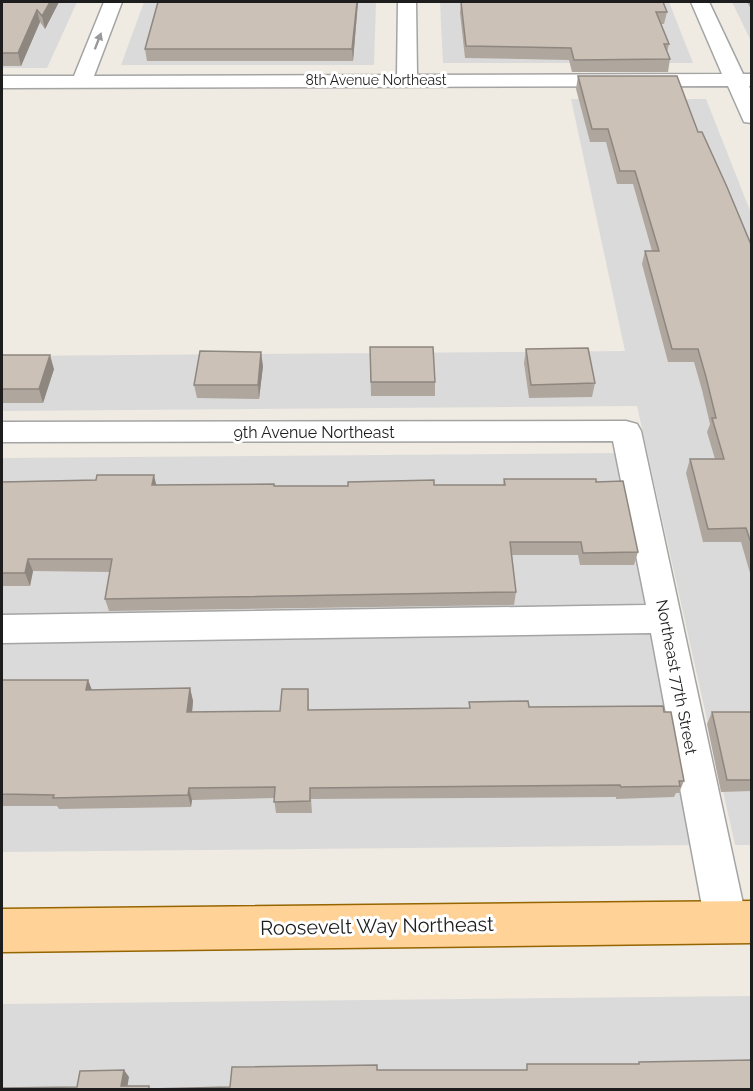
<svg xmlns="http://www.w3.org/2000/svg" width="753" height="1091" font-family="Raleway,sans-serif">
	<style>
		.residential { fill: #dbdada }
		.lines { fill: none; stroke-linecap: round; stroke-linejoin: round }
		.minor-casing { stroke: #a4a4a4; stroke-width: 3 }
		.major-casing { stroke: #966500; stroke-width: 3 }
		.minor { fill: #fff; fill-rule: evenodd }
		.major { fill: #ffd297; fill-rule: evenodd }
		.wall { fill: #afa69d }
		.shaded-wall { fill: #8e8780 }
		.building { fill: #cbc1b7; stroke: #8e8780; stroke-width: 1.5 }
		.oneway { fill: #999 }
		.labels { text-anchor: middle; stroke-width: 6; stroke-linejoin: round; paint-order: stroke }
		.far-street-label { font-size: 14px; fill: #1d1d1d; stroke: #fff }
		.street-label { font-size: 16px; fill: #1d1d1d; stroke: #fff }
		.near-street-label { font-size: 20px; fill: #1d1d1d; stroke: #fff }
	</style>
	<rect width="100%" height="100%" fill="#efebe2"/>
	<!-- residential -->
	<path class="residential" d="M2,2H77L47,68H2Z
		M144,2H376L374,65H121Z
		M440,2H669L693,63H443Z
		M732,2H751V41Z
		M571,99H706L751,213V845H735L637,406L2,411V356L625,351Z
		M622,453L701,845L2,852V458Z
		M751,996V1089H2V1004Z"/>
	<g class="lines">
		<defs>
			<path id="minor" d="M104,2H122L94,76L397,75L398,2H416L417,75L722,74L691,2H709L743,74H752V86H749L752,93V123L744,122L728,86L2,88V76H74Z
				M626,421L637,424L641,431L747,922L741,937L726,943L711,937L705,922L651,633L2,643V615L646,605L613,441L2,442V422Z"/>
			<path id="major" d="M752,901V943L2,952V909Z"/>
		</defs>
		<!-- minor casing -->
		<use href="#minor" class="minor-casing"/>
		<!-- major casing -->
		<use href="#major" class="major-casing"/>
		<!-- minor -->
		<use href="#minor" class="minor"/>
		<!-- major -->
		<use href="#major" class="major"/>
	</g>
	<!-- wall -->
	<path class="wall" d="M2,2H59L45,29L40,22L21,66H2Z
		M158,2H358L353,61H147L145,49Z
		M461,2L667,12L664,24H661L669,44L667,52L670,59L668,72H572L569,60L465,58L460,13Z
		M747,2H752V11Z
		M578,76L698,132L752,247V580L741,542H703L686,473L690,459H715L707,432L710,424L702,390L694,362H668L642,264L645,251H652L633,184H617L606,142H590L576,89Z
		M370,347L435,382V396H371Z
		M526,349L595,383L592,397L529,398L524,363Z
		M2,355L54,369L43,403H2Z
		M263,366L259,399L197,398L194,385Z
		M504,479L596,482L638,552L634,565H580L578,555H512L516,592L514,605L109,611L105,599L110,572L33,571L30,586H2V482L96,480L156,485L275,486L503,485Z
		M2,680H88L92,690L190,688L193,701L192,712L280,711L308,689L309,710L469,708V702L529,707L684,781L679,793H676L674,797L616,799V797L311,799L312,813H276L274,798L192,800L191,807L59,809L57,806H2Z
		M712,712H752V791L721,792L707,724Z"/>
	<!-- shaded-wall -->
	<path class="shaded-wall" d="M50,2H59L45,29L42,16Z
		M357,2H358L353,61L352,49Z
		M37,10L40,22L21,66L18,53Z
		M261,352L263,366L259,399L258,385Z
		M50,355L54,369L43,403L39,389Z
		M154,475L157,488L152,485Z
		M28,559L33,571L30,586L25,573Z
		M88,680L93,693L86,690Z
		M190,688L193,701L191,724L187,712Z
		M189,788L192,800L191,807L188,795Z
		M124,1070L129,1077L127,1089L121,1086Z"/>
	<!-- building -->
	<path class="building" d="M2,2H50L42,16L37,10L18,53H2Z
		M158,2H357L352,49H145Z
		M461,2H663L667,12H656L669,44H664L670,59L574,60L571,48L466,46Z
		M578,76H677L698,132H702L727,187L752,247V546L746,528L708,529L690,459H724L712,418H716L706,377L698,349H672L645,251H659L635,171H620L608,129H592Z
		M370,347H433L435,382H371Z
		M588,348L595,383L531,385L526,349Z
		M200,351L261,352L258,385H194Z
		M2,355H50L39,389H2Z
		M97,475H154L152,485L274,484V486H348V482L434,480V485H505L504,479H596V482L623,481L638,552L583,553L581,542H510L516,592L105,599L112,559H28L25,573H2V482L96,480Z
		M2,680H88L86,690L190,688L187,712L280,711L282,689H308V710L470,708L469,702L528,701L529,707L663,706L664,712H671L684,781H679L680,786L621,787L620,785L310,788V801L274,802L275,787L189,788L188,795L53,798L54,795L2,794Z
		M712,712H752V780H727Z
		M752,1060V1089H2V1088L77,1087L80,1071L124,1070L121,1086H149V1089L230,1087L232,1067L377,1065V1070H527V1064H639V1062Z"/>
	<!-- one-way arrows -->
	<defs><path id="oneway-solid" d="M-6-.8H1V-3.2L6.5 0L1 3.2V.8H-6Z" transform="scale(1.5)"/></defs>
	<use class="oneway" href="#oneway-solid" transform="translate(98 41) rotate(-69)"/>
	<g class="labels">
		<!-- far-street labels -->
		<g class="far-street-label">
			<text x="376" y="85">8th Avenue Northeast</text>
		</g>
		<!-- street labels -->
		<g class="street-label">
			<text x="314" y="438">9th Avenue Northeast</text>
			<text transform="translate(677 677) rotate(79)" y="6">Northeast 77th Street</text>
		</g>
		<!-- near-street labels -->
		<g class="near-street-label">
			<text transform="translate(377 926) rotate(-1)" y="7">Roosevelt Way Northeast</text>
		</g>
	</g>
	<!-- border -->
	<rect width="753" height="1091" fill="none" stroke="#1d1d1d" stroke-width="6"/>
</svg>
